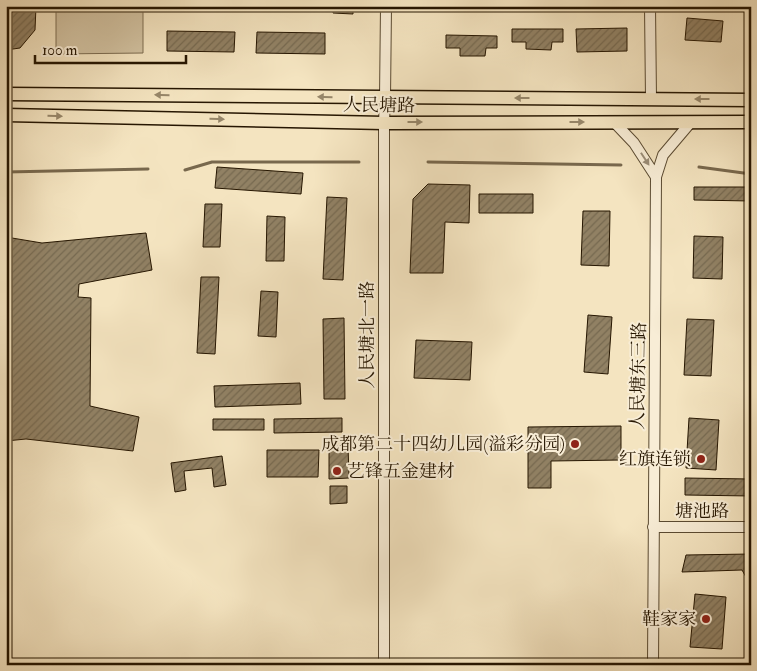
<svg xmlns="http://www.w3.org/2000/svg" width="757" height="671" font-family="'IM FELL Double Pica','Noto Serif SC',serif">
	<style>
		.garden { fill: #d1c1a0; stroke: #7c6c50 }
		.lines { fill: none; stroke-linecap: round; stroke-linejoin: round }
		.stream { stroke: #78684d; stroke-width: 3 }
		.building { fill: url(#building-hatch); stroke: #261601 }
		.minor-casing { stroke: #5a4a31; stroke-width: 12 }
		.major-casing { stroke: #261601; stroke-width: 15 }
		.minor { stroke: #f8edd6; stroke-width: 10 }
		.major { stroke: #f4e4c0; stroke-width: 12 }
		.oneway { fill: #97876a }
		.oneway2 { fill: #9a8c76 }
		.poi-dot { fill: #8f2418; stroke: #f8edd6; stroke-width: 2 }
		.labels { text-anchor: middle; stroke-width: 4; stroke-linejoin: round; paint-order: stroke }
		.street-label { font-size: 18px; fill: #261601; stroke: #f8edd6 }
		.poi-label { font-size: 18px; fill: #261601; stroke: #f8edd6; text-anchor: end }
	</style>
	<defs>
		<pattern id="building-hatch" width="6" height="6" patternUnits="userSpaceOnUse" patternTransform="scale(1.25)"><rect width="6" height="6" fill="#918164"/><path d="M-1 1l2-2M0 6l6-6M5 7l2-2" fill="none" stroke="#766950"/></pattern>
	</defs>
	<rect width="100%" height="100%" fill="#f4e4c0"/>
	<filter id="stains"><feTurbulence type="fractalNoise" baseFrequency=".004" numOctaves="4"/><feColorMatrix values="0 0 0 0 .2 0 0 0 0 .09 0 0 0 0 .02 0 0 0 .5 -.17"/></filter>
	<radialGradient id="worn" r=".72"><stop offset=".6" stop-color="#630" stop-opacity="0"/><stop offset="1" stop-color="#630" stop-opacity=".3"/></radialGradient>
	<!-- garden -->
	<path class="garden" d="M56,6H143V53L56,54Z"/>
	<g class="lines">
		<!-- stream -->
		<path class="stream" d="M428,162L621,165
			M699,167L751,174
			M185,170L212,162H359
			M6,172L148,169"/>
	</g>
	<!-- building -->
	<path class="building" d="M6,6H36L35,30L20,48L6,50Z
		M334,6H353V14L333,13Z
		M746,12H751V40H746Z
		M687,18L723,21L721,42L685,40Z
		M627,28V51L577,52L576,29Z
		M512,29H563V42H552L551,50L526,49V42H512Z
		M167,31L235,32L234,52L167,51Z
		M257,32L325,33V54L256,53Z
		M446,35L497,36V48H486L485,56H460V48H446Z
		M217,167L303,173L301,194L215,188Z
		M428,184L470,185L469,223L445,222L443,273H410L413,199Z
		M694,187H751V201L694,200Z
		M479,194H533V213H479Z
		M327,197L347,198L343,280L323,279Z
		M205,204H222L220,247H203Z
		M583,211H610L609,266L581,265Z
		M267,216L285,217L284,261H266Z
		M146,233L152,270L79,284L78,297L91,298L90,406L139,417L133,451L26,439L6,441V237L42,243Z
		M694,236L723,237L722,279L693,278Z
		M201,277H219L215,354L197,353Z
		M261,291L278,292L276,337L258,336Z
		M588,315L612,317L608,374L584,372Z
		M344,318L345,399H324L323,319Z
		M687,319L714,320L711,376L684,375Z
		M416,340L472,342L470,380L414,378Z
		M300,383L301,404L215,407L214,386Z
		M342,418V432L274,433V419Z
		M689,418L719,420L716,470L686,468Z
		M213,419H264V430H213Z
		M621,426V460L551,461V488H528V427Z
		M348,445L349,478L329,479V446Z
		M267,450H319L318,477H267Z
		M222,456L226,485L214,487L212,468L184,471L186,490L175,492L171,463Z
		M685,478L751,479V496L685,495Z
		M330,486H347V503L330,504Z
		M751,554V586L742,570L682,572L686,555Z
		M695,594L726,597L722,649L690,647Z"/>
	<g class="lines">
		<defs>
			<path id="minor" d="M650,6L651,99
				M614,122L634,143L656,177L663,155L691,122
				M653,527H751
				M384,665V123L385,98L386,6
				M653,665L656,177"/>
			<path id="major" d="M6,94L751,100
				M6,115L384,123L751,122"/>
		</defs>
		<!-- minor casing -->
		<use href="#minor" class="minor-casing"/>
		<!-- major casing -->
		<use href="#major" class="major-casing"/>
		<!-- minor -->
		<use href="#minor" class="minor"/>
		<!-- major -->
		<use href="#major" class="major"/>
	</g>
	<!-- one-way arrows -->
	<defs><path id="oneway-solid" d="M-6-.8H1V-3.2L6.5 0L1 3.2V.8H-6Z" transform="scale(1.25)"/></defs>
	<g class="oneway">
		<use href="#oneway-solid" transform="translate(162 95) rotate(-179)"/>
		<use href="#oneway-solid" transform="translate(325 97) rotate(-179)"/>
		<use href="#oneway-solid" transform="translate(522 98) rotate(-180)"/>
		<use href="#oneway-solid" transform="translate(702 99) rotate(-180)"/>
		<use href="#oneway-solid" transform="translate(55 116) rotate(1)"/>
		<use href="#oneway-solid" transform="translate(217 119) rotate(1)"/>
		<use href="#oneway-solid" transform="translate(415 122)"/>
		<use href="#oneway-solid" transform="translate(577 122)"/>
	</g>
	<use class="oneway2" href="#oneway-solid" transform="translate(645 159) rotate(57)"/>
	<!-- markers -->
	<g class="poi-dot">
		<circle cx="575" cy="444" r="5"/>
		<circle cx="701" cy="459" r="5"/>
		<circle cx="337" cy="471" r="5"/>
		<circle cx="706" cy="619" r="5"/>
	</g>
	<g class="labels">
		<!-- street labels -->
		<g class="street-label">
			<text transform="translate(379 105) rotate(1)" y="6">人民塘路</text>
			<text transform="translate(367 335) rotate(-90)" y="6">人民塘北一路</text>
			<text transform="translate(638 376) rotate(-89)" y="6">人民塘东三路</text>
			<text x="702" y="517">塘池路</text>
		</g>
		<!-- poi labels -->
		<g class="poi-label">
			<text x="565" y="450">成都第二十四幼儿园(溢彩分园)</text>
			<text x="691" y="465">红旗连锁</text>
			<text x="347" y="477" text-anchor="start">艺锋五金建材</text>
			<text x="696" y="625">鞋家家</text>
		</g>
	</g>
	<!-- margin -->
	<rect width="757" height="671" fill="none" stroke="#f4e4c0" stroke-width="25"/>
	<rect x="8" y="8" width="742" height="656" fill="none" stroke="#261601" stroke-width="2.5"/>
	<rect x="12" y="12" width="732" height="646" fill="none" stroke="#261601"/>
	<!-- scale -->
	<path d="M35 55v8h151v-8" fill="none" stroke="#261601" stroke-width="2.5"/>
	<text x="42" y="55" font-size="15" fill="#261601" stroke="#f8edd6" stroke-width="4" paint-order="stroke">100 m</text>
	<rect width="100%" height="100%" filter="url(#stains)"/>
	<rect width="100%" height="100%" fill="url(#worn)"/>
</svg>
